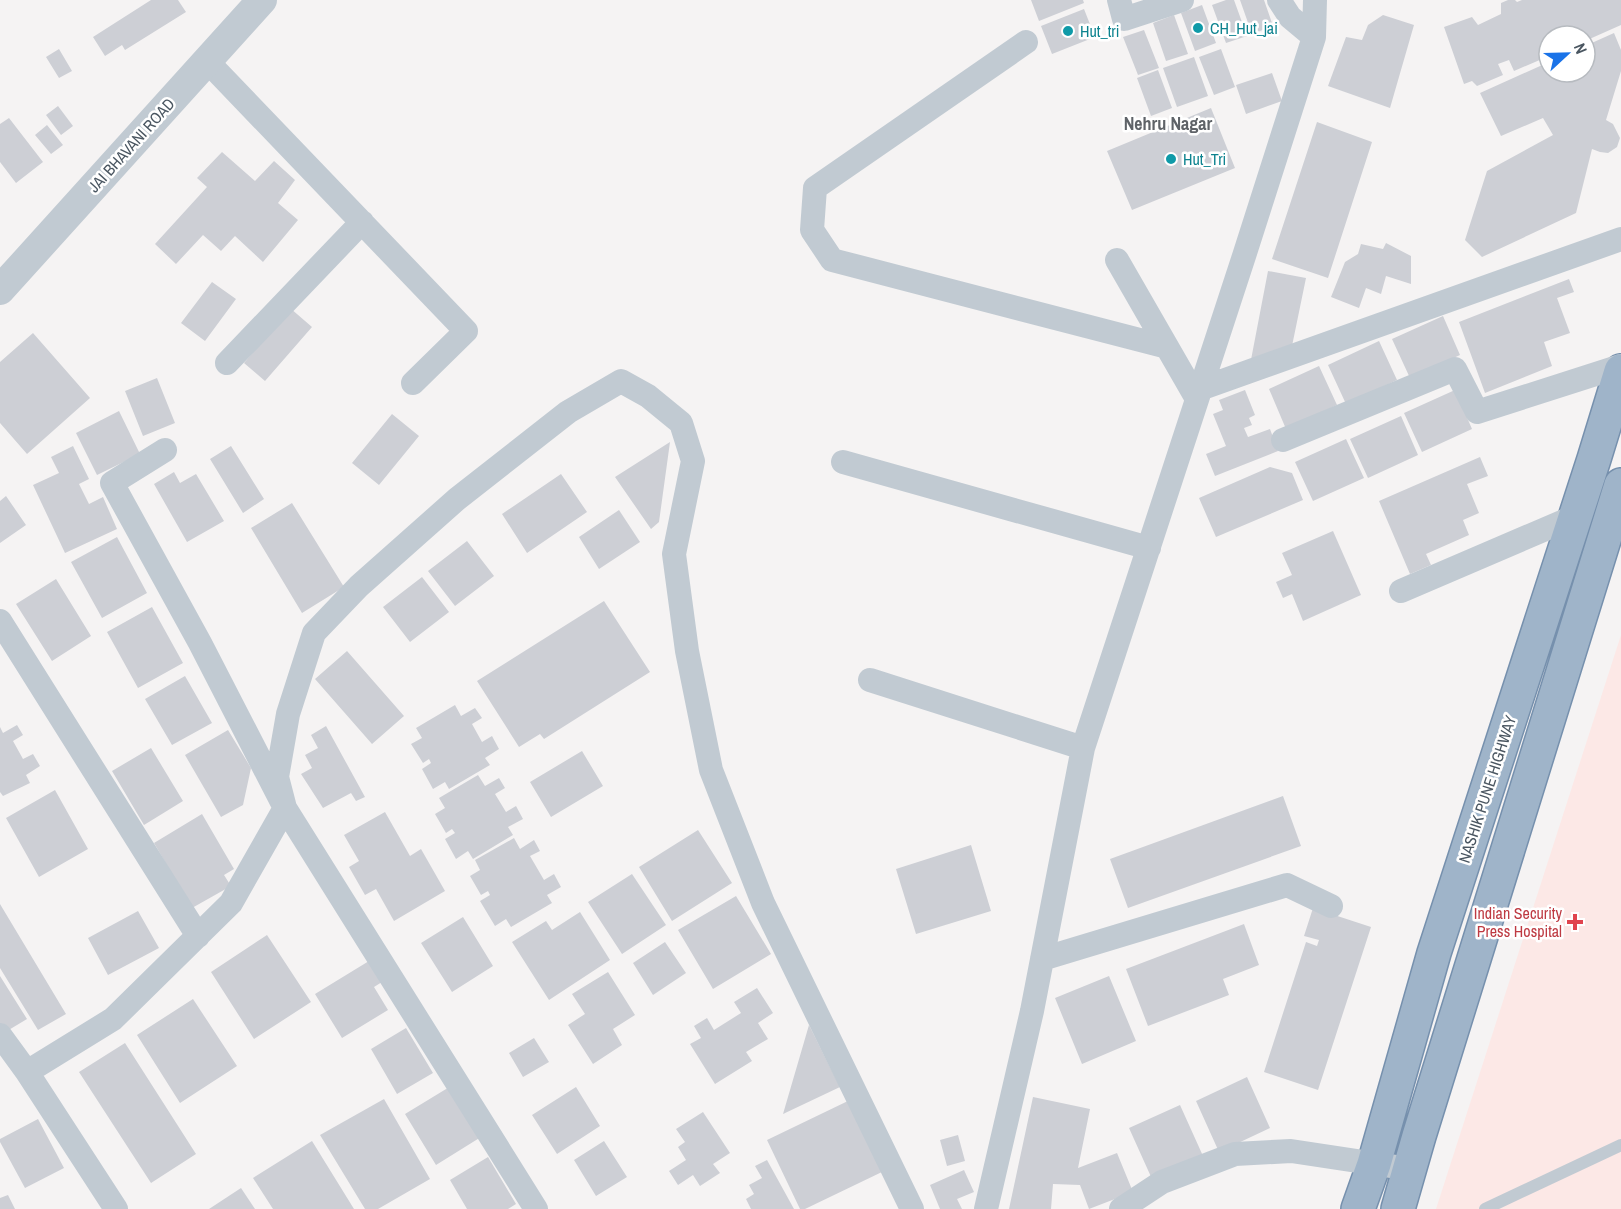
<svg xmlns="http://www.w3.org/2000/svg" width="1621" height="1209" font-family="'Archivo Narrow',sans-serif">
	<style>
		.medical { fill: #fce8e6 }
		.building { fill: #cdcfd5 }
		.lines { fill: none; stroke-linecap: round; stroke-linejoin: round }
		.trunk-casing { stroke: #7690ad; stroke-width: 36 }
		.service { stroke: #c1cad2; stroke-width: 12 }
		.minor { stroke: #c1cad2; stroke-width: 24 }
		.tertiary { stroke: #c1cad2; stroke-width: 30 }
		.trunk { stroke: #9fb4c9; stroke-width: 33 }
		.culture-dot { fill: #0f9aa8; stroke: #fff; stroke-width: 2 }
		.health-dot { fill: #e0444e; stroke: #fff; stroke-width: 2 }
		.labels { text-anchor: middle; stroke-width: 5; stroke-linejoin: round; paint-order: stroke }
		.culture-label { font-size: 16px; fill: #0d838f; stroke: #fff; text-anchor: start }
		.street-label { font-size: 16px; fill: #4a5661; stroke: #fff }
		.health-label { font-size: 16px; fill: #be3a42; stroke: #fff; text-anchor: end }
		.neighbourhood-label { font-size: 18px; font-weight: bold; fill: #5f6368; stroke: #fff }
	</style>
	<rect width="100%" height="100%" fill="#f5f3f3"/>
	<!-- medical -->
	<path class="medical" d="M1621,635V1209H1436Z"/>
	<!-- building -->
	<path class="building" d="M151,0H178L186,12L125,50L122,45L105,56L93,37Z
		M1031,0H1083L1084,3L1039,21Z
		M1226,0H1234L1247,36L1226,43L1212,5Z
		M1240,0H1264L1273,26L1252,34Z
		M1508,0H1515L1517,2L1522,0H1621V25L1585,41V36H1549V56L1514,71L1509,60L1498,64L1503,75L1477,86L1472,81L1464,84L1444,27L1472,17L1478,25L1501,14V3Z
		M1202,5L1216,43L1195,51L1181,13Z
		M1084,9L1095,37L1052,54L1041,26Z
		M1174,15L1188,54L1166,61L1153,23Z
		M1383,15L1414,25L1390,108L1328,86L1346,37L1362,40L1368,25Z
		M1144,30L1159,68L1138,75L1123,37Z
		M1614,33L1621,50V71L1606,120L1613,124L1620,138L1617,147L1608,153L1600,152L1592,149L1576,213L1482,257L1465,240L1487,171L1553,135L1543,118L1501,136L1480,93L1549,62V72H1585V46Z
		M59,49L72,71L59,78L46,57Z
		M1221,49L1235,87L1214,95L1199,57Z
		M1194,57L1208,96L1177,107L1163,68Z
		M1158,70L1172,108L1151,116L1137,78Z
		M1272,73L1282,101L1246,114L1236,85Z
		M58,106L73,126L61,135L46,115Z
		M1211,108L1235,168L1132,210L1107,151Z
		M9,118L43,162L16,183L0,162V124Z
		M1317,122L1372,142L1328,278L1272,259Z
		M47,125L63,145L51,154L35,135Z
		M222,152L255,181L274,161L295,180L278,203L298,220L263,262L235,236L221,251L203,235L176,264L155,244L207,187L197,178Z
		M1386,243L1411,256V284L1386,276L1381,294L1366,288L1359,308L1331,297L1345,262L1358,254L1361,244L1383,249Z
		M1268,271L1306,278L1292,346L1250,365Z
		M1569,279L1574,292L1557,298L1570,333L1544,342L1552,366L1485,393L1459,322Z
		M212,282L236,299L205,341L181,323Z
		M290,308L312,327L265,381L244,363Z
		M1443,316L1460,355L1410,378L1392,339Z
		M33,333L90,398L27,454L0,423V362Z
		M1379,341L1397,380L1346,404L1328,365Z
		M1319,366L1337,405L1286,429L1269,389Z
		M157,378L175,423L143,436L125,391Z
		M1245,390L1255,415L1249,418L1252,425L1244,428L1248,437L1270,429L1278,451L1215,476L1206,454L1226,446L1213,414L1223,410L1219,400Z
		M1455,390L1472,429L1422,452L1404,413Z
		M119,411L140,454L97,475L76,433Z
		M392,414L419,436L379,485L352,463Z
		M1401,416L1418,455L1368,478L1350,439Z
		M1346,439L1364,478L1313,501L1295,462Z
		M670,442L659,522L651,529L615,477Z
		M73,446L89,479L79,484L89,504L103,497L117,529L65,553L33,485L59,473L51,457Z
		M231,446L264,499L243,513L210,459Z
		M1480,457L1488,476L1467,484L1479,513L1463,520L1469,535L1426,554L1431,565L1410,574L1379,501Z
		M1270,467L1292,473L1303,500L1216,537L1199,498Z
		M174,472L180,483L196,474L224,521L187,542L154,484Z
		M561,474L587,512L527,553L502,514Z
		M6,496L26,525L0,543V501Z
		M292,503L344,587L302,613L251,528Z
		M619,510L640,542L599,569L579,537Z
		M1333,531L1361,595L1303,621L1292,594L1283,598L1276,582L1292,575L1282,553Z
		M117,537L147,593L102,618L71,562Z
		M467,541L494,576L455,606L428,571Z
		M422,577L449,612L410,642L383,607Z
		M56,579L91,636L52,661L16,604Z
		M604,601L650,672L544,739L540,734L519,747L477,681Z
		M152,607L183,663L138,688L107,632Z
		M347,651L404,716L372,744L315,679Z
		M185,676L212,723L172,745L145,699Z
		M455,705L461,716L475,708L482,718L472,724L482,742L492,736L499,749L485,758L490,765L449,789L445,782L433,789L422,769L431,763L429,759L423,763L411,744L422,738L416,728Z
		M17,725L23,735L13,741L23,759L33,754L40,766L26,775L30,783L3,796L0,792V727L3,733Z
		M326,726L365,797L356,801L351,793L323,808L301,774L312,768L305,755L318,748L311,735Z
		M228,730L251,768L243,805L221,817L185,755Z
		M151,748L183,801L144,825L112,771Z
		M582,751L603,786L551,817L530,782Z
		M478,775L485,786L499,778L505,788L495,794L506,812L516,806L523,819L508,827L513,835L473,859L468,851L456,859L445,839L455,833L452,829L446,833L435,814L445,808L439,798Z
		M55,790L88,849L39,877L6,818Z
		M1283,796L1301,846L1128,908L1110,859Z
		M385,812L410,856L421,849L445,891L394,921L376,889L365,895L349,867L359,861L344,835Z
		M202,814L234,869L224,875L231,886L192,908L154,843Z
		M698,830L732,883L672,921L639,867Z
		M514,838L520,849L534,840L540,851L530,856L544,880L554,874L561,887L547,895L552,903L511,927L506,919L495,926L480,901L490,895L488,891L481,895L470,876L480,870L475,860Z
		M971,845L991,911L916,934L896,869Z
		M632,874L666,925L622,954L588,902Z
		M736,896L771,954L713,989L678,930Z
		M0,904L66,1014L38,1030L0,968Z
		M1313,908L1371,927L1318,1090L1264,1072L1306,942L1317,946L1319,940L1304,936Z
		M138,911L159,948L108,975L88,938Z
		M580,912L610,960L549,1000L512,942L546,921L552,930Z
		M463,917L493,966L452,992L421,943Z
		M1244,924L1259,965L1223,979L1229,995L1148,1026L1126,969Z
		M267,935L311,1002L254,1039L211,972Z
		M665,942L686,973L653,995L633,963Z
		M369,961L382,982L374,987L388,1010L342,1038L315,994Z
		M608,972L635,1015L613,1029L622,1045L593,1064L568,1025L585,1014L572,994Z
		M0,976L27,1019L7,1031L0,1030Z
		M1109,976L1136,1041L1082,1064L1055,998Z
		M757,988L773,1013L758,1023L768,1039L746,1052L752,1061L715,1084L690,1044L701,1038L694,1026L707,1018L714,1030L741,1013L734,1002Z
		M193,999L237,1066L180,1103L137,1035Z
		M809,1025L840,1087L783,1114Z
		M406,1028L433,1073L397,1094L371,1049Z
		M534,1038L549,1062L523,1077L509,1053Z
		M125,1043L196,1154L151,1183L79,1072Z
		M1247,1077L1270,1128L1219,1152L1196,1101Z
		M451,1086L481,1137L436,1165L405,1114Z
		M576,1087L600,1126L557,1154L532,1115Z
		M1033,1097L1090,1109L1078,1168L1117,1153L1133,1192L1089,1209L1080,1185L1053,1184L1051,1209H1009Z
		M384,1099L430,1179L378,1209H365L320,1135Z
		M850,1100L884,1171L805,1209H800L767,1140Z
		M1180,1105L1203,1156L1152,1179L1129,1128Z
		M703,1112L730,1153L713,1164L720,1173L700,1186L693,1175L678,1185L669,1171L686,1160L678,1147L685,1142L676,1129Z
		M38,1119L64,1168L25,1188L0,1142V1139Z
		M958,1135L965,1161L947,1166L940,1140Z
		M312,1141L354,1209H273L253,1178Z
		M604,1141L627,1177L596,1196L574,1160Z
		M488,1157L516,1204L508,1209H467L450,1180Z
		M767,1160L794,1209H751L746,1199L754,1194L749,1185L762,1178L755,1166Z
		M964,1170L974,1192L957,1199L962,1209H940L930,1185Z
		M241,1188L255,1209H209Z
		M8,1195L15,1209H0V1198Z"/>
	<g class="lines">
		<defs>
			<path id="trunk" d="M1358,1209L1374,1164L1434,953L1594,459L1621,371
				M1398,1209L1419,1136L1621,485"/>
		</defs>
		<!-- trunk casing -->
		<use href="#trunk" class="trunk-casing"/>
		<!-- service -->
		<path class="service" d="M1485,1209L1621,1145"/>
		<!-- minor -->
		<path class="minor" d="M1119,0L1124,19L1182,0
			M1279,0L1290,17L1314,37
			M1026,42L815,188L812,230L832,260L1167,347
			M207,61L466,331L413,383
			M1117,260L1197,399
			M227,363L362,222
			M1200,389L1621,239
			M1283,440L1455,369L1477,412L1621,366
			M165,450L112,483L200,643L285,808L536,1209
			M843,462L1149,548
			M1401,591L1576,516
			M0,621L198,936
			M870,680L1083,748
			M1042,959L1287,885L1331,906
			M0,1035L27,1072L116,1209
			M27,1072L113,1019L231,903L285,808L277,777L288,714L314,633L359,586L457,499L568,412L621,381L648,396L681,423L693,461L674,554L687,651L711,770L763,903L912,1209
			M986,1209L1032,1011L1083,748L1245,253L1314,37L1315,0
			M1121,1209L1162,1182L1235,1154L1291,1151L1410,1169"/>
		<!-- tertiary -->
		<path class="tertiary" d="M0,290L262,0"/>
		<!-- trunk -->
		<use href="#trunk" class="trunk"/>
	</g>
	<!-- markers -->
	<g class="culture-dot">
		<circle cx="1198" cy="28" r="6"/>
		<circle cx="1068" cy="31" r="6"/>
		<circle cx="1171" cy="159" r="6"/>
	</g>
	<path class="health-dot" d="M1572 913h6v6h6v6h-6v6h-6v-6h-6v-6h6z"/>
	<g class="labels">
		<!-- culture labels -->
		<g class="culture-label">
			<text x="1210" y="34">CH_Hut_jai</text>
			<text x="1080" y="37">Hut_tri</text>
			<text x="1183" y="165">Hut_Tri</text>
		</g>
		<!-- street labels -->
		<g class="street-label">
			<text transform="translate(131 145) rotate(-48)" y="6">JAI BHAVANI ROAD</text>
			<text transform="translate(1487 789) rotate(-72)" y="6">NASHIK PUNE HIGHWAY</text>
		</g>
		<!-- health labels -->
		<g class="health-label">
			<text x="1562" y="919">Indian Security<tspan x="1562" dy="18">Press Hospital</tspan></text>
		</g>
		<!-- neighbourhood labels -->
		<g class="neighbourhood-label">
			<text x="1168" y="130">Nehru Nagar</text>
		</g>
	</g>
	<!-- north arrow -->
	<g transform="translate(1567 54) rotate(68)"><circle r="28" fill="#ffffff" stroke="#b7bbc0" stroke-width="1.5"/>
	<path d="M0-4.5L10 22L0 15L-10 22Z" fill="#1a73e8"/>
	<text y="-9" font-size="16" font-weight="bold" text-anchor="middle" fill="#4a5661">N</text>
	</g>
</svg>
